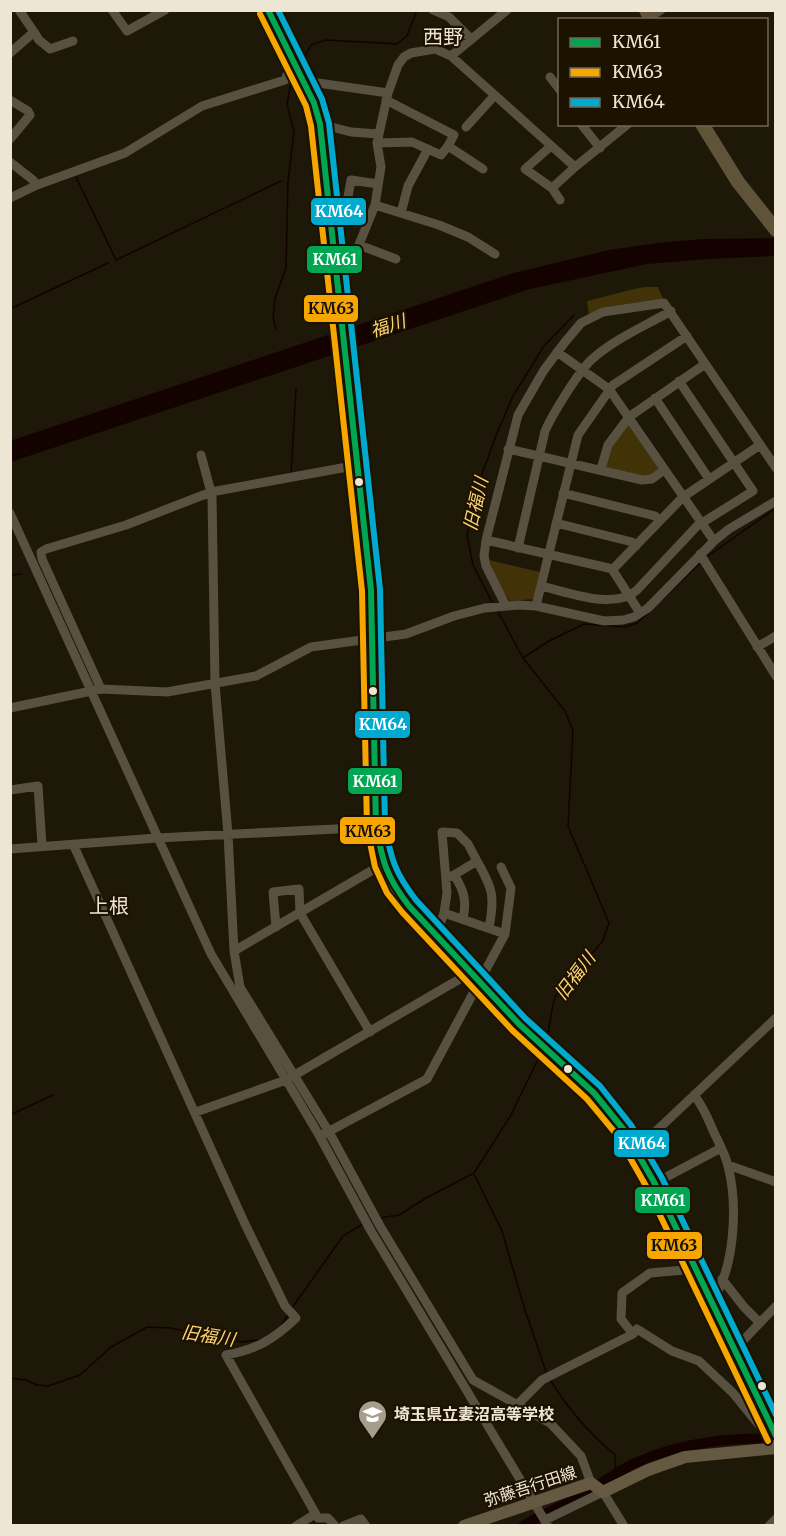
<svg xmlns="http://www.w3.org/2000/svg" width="786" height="1536" font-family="Merriweather,'Noto Sans JP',serif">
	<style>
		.green { fill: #413208 }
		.water { fill: #140201 }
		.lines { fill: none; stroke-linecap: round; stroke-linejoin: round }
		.stream { stroke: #140201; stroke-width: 1.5 }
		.river { stroke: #140201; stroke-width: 10 }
		.minor { stroke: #585141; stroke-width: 9 }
		.major { stroke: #645941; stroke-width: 12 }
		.highway { stroke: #5f543a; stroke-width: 14 }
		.bus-1-casing { stroke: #1c1200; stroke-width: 10 }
		.bus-2-casing { stroke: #1c1200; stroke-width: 10 }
		.bus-3-casing { stroke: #1c1200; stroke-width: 10 }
		.bus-1 { stroke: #00a651; stroke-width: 6 }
		.bus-2 { stroke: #f7a600; stroke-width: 6 }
		.bus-3 { stroke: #00a9ce; stroke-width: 6 }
		.bus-dot { fill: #eee6d5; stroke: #1c1200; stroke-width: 2 }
		.labels { text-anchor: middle; stroke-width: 4.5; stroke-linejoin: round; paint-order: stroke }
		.poi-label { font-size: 16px; font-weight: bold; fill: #eee6d5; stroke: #1c1200; text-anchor: start }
		.street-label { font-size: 16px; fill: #eee6d5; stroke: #1c1200 }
		.water-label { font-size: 18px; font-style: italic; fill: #fdd272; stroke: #1c1200 }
		.quarter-label { font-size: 20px; fill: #eee6d5; stroke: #1c1200 }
		.line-badge { stroke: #1c1200; stroke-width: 2 }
		.badge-label { font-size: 16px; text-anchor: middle; font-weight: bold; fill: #fff }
		.pale-badge-label { font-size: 16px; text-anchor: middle; font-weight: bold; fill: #111 }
	</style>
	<rect width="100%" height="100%" fill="#1e1809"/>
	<!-- green -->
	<path class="green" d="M645,287H658L663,299L611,306L589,315L587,301C606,297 625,290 645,287Z
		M626,424H630L659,467L658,471L648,477L607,468L604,465L607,450Z
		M489,560L540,572L534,599L510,601L495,579Z"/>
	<!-- water -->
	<path class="water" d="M775,238V256L707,259L647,264L530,289L11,462L10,441L514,273L609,250L658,243L703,239Z"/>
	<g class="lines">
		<!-- stream -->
		<path class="stream" d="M302,61L311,45L326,40L397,44L407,36L417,10
			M76,177L116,260L281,181
			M10,309L108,263
			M276,330L273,317L275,298L286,268L288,182L294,132L287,104L292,77
			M291,474L296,389
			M705,558L776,508
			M10,575L21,574
			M664,598L700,563
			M493,604L473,565L467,535L478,485L497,433L513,396L544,346L574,315
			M497,610L523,658L565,711L573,731L568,826L609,923L602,942L556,995C550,1010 551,1025 546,1040
			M523,658L549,641L584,624L625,627L637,623L648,613
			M10,1115L53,1095
			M474,1174L502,1231L524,1307L546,1372
			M379,1218L399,1215L426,1198L474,1173L511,1115L541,1053
			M292,1308L343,1236L363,1224
			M281,1326L288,1315
			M10,1378L26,1380L37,1385L48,1386L80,1375L111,1347L147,1327L170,1328L242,1342L259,1340
			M550,1379C567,1408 589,1433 615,1455L616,1474"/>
		<!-- river -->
		<path class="river" d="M523,1526C540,1515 559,1508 576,1498C598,1487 617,1470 640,1461C681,1443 731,1437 776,1439"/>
		<!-- minor -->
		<path class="minor" d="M112,10L127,31L165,10
			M433,10L449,17L471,39
			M650,17L661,10
			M34,32L39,40L50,49L73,41
			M10,53L34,32L19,10
			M451,56L507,10
			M550,77L560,90
			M305,85L311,82L388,93
			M10,100L28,111L30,115L10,139
			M386,100L454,135L448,146
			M320,124L351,132L379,134
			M581,124L600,148
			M466,127L495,95
			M377,143L412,142L441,155L448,146L483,169
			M551,146L525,169L552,188L560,200
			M10,162L33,180L37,185
			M552,188L575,167
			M10,198L37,185L125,153L202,106L285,80L290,67L295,63
			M375,205L439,225L468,237L495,254
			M401,213L408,186L428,149
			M330,217L344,219L351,180L378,184
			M359,245L396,259
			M339,294L375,205L381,167L377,143L388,93L398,65L404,57L411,53L435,49L451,56L575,167L628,124
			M557,352L609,389L714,541
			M655,398L709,479
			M508,449L642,480L652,479L664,470
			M201,455L212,496L215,684L228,834L234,951L240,987L329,1132L380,1226L473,1380L550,1423L581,1456L591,1483
			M601,469L608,445L629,417L705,364
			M563,493L655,516L660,520
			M10,513L211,954L319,1135L371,1231L548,1526
			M556,523L632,542L636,546
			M486,540L613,569L683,497L760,445
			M518,548L545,431C553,413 578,373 591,360C614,339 645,326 671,311
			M700,554L776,676
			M612,569L640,613
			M541,586C568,592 615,611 637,590L697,526L753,491L679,381
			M506,606L486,566L484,556L486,540L518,415L544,370L565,342L581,323L603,312L664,303L776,468
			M536,606L578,435L613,385L687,336
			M757,647L776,636
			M101,689L42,559L41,552L46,549L126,525L211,492L358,465
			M10,708L101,689L167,692L256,676L311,647L406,634L454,616L485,608L518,605L536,606L604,621L623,620L634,617L648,608L714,541L729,529L776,501
			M10,790L38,786L42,845
			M73,844L245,1224L285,1306L296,1318C273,1340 257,1349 226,1355L318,1518H328L335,1526
			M10,849L157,838L376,827
			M454,875C464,890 467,901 463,919
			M446,878L454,875L477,861C493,889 495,896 489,928
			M444,913L505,934
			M276,927L273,892L299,889L300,913L370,1032
			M436,936L444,913L447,893L442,832L457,833L468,844L477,861
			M234,951L383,864
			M694,1095C702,1105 707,1116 712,1128C717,1140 725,1153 728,1166C738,1205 735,1268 712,1301
			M196,1112L286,1080L470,973
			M324,1134L427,1079L505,934L511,888L501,867
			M636,1150L776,1018
			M728,1165L776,1182
			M655,1183L721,1148
			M722,1279L744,1307L760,1323
			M633,1334L621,1319L622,1293L650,1273L696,1269
			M735,1349L776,1306
			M517,1405L542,1380L633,1334L637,1329L672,1351L699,1361L733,1393L759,1425L768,1429L776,1430
			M545,1520L603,1492L624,1526
			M296,1526L315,1514
			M343,1526L361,1519L366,1526
			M769,1526L776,1519"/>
		<!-- major -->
		<path class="major" d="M268,10L314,103L320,124L371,590L376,827L383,864L395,888L409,906L519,1024L594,1093L624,1130L654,1182L776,1437
			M464,1526L591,1483L603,1492L648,1470L685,1457L776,1448"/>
		<!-- highway -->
		<path class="highway" d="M646,10L651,20
			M702,124L738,182L776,230"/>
		<defs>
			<path id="bus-1" d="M268,10L314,103L320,124L371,590L376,827C383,863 386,876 409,906L519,1024L594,1093L624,1130L654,1182L776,1436"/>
			<path id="bus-2" d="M260,14L306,106L311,126L362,591L367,828L375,867L387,893L402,912L512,1030L587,1099L617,1135L646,1186L768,1441"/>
			<path id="bus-3" d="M278,10L322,99L329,123L380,589L385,826C391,859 395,873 416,900L525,1018L600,1086L631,1125L662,1178L776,1415"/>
		</defs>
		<!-- bus-1 casing -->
		<use href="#bus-1" class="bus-1-casing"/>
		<!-- bus-2 casing -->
		<use href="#bus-2" class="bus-2-casing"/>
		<!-- bus-3 casing -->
		<use href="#bus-3" class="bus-3-casing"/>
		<!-- bus-1 -->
		<use href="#bus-1" class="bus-1"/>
		<!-- bus-2 -->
		<use href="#bus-2" class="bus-2"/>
		<!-- bus-3 -->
		<use href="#bus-3" class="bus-3"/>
	</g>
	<!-- icons -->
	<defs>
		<symbol id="school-pin" viewBox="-11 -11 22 30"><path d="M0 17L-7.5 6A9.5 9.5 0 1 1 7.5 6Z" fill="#a59e8e" stroke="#1c1200"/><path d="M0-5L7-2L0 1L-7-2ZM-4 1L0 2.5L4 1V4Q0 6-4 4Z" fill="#fff"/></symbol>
	</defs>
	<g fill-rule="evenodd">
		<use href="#school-pin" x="356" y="1398" width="33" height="45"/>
	</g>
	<!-- markers -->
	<g class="bus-dot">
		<circle cx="359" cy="482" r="5"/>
		<circle cx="373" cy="691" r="5"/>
		<circle cx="568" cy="1069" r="5"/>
		<circle cx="762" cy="1386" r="5"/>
	</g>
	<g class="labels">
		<!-- poi labels -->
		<g class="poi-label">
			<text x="394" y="1420">埼玉県立妻沼高等学校</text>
		</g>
		<!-- street labels -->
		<g class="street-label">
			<text transform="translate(530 1486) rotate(-18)" y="6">弥藤吾行田線</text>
		</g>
		<!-- water labels -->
		<g class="water-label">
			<text transform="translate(388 326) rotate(-18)" y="6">福川</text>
			<text transform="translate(476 504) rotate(-77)" y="6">旧福川</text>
			<text transform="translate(575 976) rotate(-53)" y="6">旧福川</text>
			<text transform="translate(208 1336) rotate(9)" y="6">旧福川</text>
		</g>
		<!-- quarter labels -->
		<g class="quarter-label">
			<text x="443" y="44">西野</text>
			<text x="109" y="913">上根</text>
		</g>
	</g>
	<g class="line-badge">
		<rect x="310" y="197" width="57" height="29" rx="6" fill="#00a9ce"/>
		<rect x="306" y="245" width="57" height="29" rx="6" fill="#00a651"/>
		<rect x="303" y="294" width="56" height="29" rx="6" fill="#f7a600"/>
		<rect x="354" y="710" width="57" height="29" rx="6" fill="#00a9ce"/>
		<rect x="347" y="767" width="56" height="28" rx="6" fill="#00a651"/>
		<rect x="339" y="816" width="57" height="29" rx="6" fill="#f7a600"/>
		<rect x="613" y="1129" width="57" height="29" rx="6" fill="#00a9ce"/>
		<rect x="634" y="1186" width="57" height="28" rx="6" fill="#00a651"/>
		<rect x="646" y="1231" width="57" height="29" rx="6" fill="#f7a600"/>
	</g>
	<g class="badge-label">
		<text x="339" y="217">KM64</text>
		<text x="335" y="265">KM61</text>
		<text x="383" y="730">KM64</text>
		<text x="375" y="787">KM61</text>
		<text x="642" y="1149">KM64</text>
		<text x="663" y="1206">KM61</text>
	</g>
	<g class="pale-badge-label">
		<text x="331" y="314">KM63</text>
		<text x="368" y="837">KM63</text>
		<text x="674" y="1251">KM63</text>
	</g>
	<!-- border -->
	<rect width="786" height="1536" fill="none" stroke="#eee6d5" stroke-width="24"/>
	<!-- legend -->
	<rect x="558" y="18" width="210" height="108" fill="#1c1200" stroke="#706755" stroke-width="1.5"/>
	<rect x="570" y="38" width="30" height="9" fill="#00a651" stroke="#706755" stroke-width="1.5"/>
	<text x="612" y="48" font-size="18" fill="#eee6d5">KM61</text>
	<rect x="570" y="68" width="30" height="9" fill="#f7a600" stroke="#706755" stroke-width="1.5"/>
	<text x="612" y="78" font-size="18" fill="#eee6d5">KM63</text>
	<rect x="570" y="98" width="30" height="9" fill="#00a9ce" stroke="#706755" stroke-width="1.5"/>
	<text x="612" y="108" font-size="18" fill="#eee6d5">KM64</text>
</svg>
